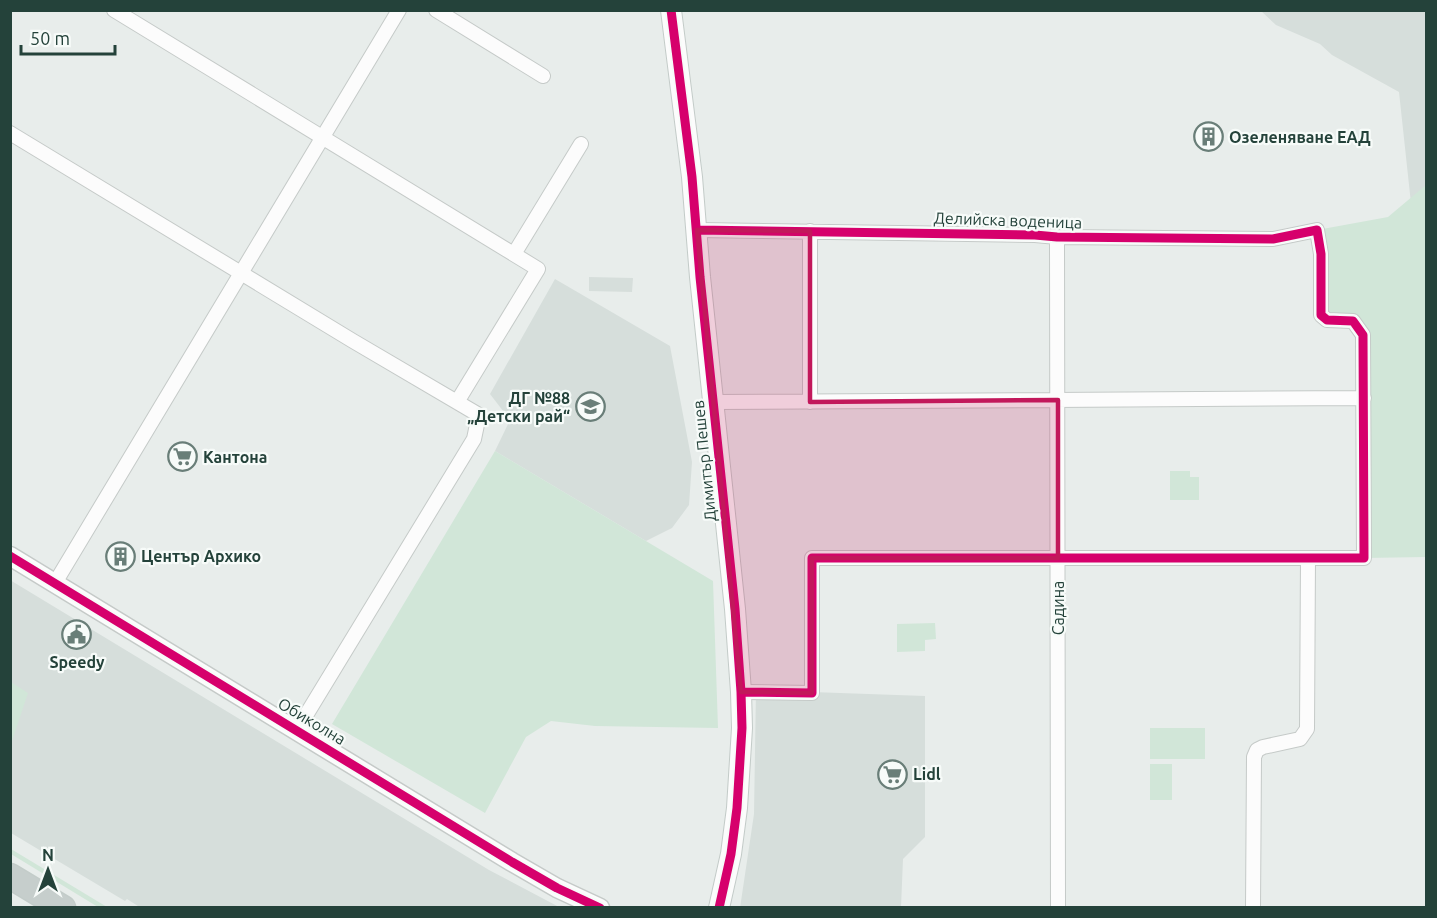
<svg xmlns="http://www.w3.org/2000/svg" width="1437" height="918" font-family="Ubuntu,sans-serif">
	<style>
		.built { fill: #d6dedb }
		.green { fill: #d1e6d8 }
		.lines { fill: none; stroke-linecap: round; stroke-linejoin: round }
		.minor-casing { stroke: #c5cac8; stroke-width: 16 }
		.tertiary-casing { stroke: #c5cac8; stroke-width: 21 }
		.secondary-casing { stroke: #c3cbc8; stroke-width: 22 }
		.trunk-casing { stroke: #c3ccc9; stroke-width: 27 }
		.minor { stroke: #fcfcfc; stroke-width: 14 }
		.tertiary { stroke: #fcfcfc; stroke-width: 18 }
		.secondary { stroke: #fcfcfc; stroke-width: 20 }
		.trunk { stroke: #c6cecc; stroke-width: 24 }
		.cycleway-casing { stroke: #f7fbf9; stroke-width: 13 }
		.cycleway { stroke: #d6006c; stroke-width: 9 }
		.marked { fill: #c2185b; fill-opacity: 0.2; stroke: #c2185b; stroke-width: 4.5; stroke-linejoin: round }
		.labels { text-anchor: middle; stroke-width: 4.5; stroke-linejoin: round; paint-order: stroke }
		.poi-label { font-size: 16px; font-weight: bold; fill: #24423a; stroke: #f7fbf9; text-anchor: start }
		.street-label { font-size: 16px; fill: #24423a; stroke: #f7fbf9 }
	</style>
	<rect width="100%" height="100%" fill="#e8edeb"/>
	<!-- built -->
	<path class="built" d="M1261,11H1426V221L1413,222L1399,92L1332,55L1320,44L1276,25Z
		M589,277L633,278L632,292L589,291Z
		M555,279L670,346L692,462L689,505L672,528L646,541L495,451L510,420L490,394Z
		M10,580L489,870L559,907L141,908L127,899L125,901L11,833Z
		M756,690L925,696V837L903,859L901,907L740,908L754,814Z"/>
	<!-- green -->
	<path class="green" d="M1426,185V557L1364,558L1363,335L1353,321L1327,320L1317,230L1388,217Z
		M495,451L713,581L718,728L595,726L551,721L526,737L485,813L332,724Z
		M1170,471H1190V477H1199V500H1170Z
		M935,623L936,639L925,640V651L897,652V624Z
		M11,682L28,693L11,744Z
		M1150,728H1205V759H1150Z
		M1150,764H1172V800H1150Z
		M10,849H11L107,907H98L11,854Z"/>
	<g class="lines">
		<defs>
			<path id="minor" d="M114,10L538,269L457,402
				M436,10L543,76
				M10,133L353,341L479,415L474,439L297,730
				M697,230L1035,235L1057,237L1273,239L1317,230L1321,254V315L1327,320L1353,321L1363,335L1364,558H812V693L741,692
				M810,231V402
				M1057,237L1058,908
				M514,254L581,144
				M713,402L1364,398
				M55,583L399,10
				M1253,908L1254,757L1257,750L1263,747L1300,739L1307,729L1308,559"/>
			<path id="tertiary" d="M10,556L512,862L557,888L600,908"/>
			<path id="secondary" d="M671,10L692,177L700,277L735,609L741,692L742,728L737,808L731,854L719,908"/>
			<path id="trunk" d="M10,876L63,908"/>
		</defs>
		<!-- minor casing -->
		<use href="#minor" class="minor-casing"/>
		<!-- tertiary casing -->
		<use href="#tertiary" class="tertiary-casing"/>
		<!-- secondary casing -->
		<use href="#secondary" class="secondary-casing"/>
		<!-- trunk casing -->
		<use href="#trunk" class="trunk-casing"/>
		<!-- minor -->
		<use href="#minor" class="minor"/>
		<!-- tertiary -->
		<use href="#tertiary" class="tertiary"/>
		<!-- secondary -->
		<use href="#secondary" class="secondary"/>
		<!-- trunk -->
		<use href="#trunk" class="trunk"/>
		<defs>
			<path id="cycleway" d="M671,10L692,177L700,277L735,609L741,692L742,728L737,808L731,854L719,908
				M697,230L1035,235L1057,237L1273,239L1317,230L1321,254V315L1327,320L1353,321L1363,335L1364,558H812V693L741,692
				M10,556L512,862L557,888L600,908"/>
		</defs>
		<!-- cycleway casing -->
		<use href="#cycleway" class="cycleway-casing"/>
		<!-- cycleway -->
		<use href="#cycleway" class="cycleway"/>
	</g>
	<!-- marked area -->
	<path class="marked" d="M697,230L810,231V402L1058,400V558H812V693L741,692Z"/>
	<!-- icons -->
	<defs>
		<symbol id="building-ring" viewBox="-11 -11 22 22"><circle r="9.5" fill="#f7fbf9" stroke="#697e78" stroke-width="1.5"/><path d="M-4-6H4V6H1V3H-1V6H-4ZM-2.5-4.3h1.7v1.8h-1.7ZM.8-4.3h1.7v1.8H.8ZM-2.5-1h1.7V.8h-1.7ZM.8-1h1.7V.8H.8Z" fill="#697e78"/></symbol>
		<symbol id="school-ring" viewBox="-11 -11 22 22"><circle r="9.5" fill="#f7fbf9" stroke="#697e78" stroke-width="1.5"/><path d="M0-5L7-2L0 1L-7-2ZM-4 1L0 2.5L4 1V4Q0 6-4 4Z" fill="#697e78"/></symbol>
		<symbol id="supermarket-ring" viewBox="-11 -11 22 22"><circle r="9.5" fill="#f7fbf9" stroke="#697e78" stroke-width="1.5"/><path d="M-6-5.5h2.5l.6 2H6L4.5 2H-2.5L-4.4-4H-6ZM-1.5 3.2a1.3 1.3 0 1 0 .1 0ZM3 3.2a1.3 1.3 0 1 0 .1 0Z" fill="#697e78"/></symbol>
		<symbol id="civic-ring" viewBox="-11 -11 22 22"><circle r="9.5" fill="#f7fbf9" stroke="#697e78" stroke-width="1.5"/><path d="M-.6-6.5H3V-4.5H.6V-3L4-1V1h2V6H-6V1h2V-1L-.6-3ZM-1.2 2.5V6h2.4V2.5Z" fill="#697e78"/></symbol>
	</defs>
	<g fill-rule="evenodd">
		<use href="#building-ring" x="1192" y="120" width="33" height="33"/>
		<use href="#school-ring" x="574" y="390" width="33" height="33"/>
		<use href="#supermarket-ring" x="166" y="440" width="33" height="33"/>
		<use href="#building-ring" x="104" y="540" width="33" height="33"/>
		<use href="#civic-ring" x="60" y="618" width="33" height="33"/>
		<use href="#supermarket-ring" x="876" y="758" width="33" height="33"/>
	</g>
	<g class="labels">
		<!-- poi labels -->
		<g class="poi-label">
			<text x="1229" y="143">Озеленяване ЕАД</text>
			<text x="570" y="404" text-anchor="end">ДГ №88<tspan x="570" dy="18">„Детски рай“</tspan></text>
			<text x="203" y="463">Кантона</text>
			<text x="141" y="562">Център Архико</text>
			<text x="77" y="668" text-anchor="middle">Speedy</text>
			<text x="913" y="780">Lidl</text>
		</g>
		<!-- street labels -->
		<g class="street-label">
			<text transform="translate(1008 220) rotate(2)" y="6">Делийска воденица</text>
			<text transform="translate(704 461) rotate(-96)" y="6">Димитър Пешев</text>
			<text transform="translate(1058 608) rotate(-90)" y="6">Садина</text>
			<text transform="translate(312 721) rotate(31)" y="6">Обиколна</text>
		</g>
	</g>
	<!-- border -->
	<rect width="1437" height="918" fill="none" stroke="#24423a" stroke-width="24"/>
	<!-- north arrow -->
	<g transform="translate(48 870)" stroke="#f7fbf9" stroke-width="4.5" paint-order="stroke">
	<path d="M0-4.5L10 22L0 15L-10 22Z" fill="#24423a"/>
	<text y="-9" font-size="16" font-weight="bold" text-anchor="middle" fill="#24423a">N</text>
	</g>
	<!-- scale -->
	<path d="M21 45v9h94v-9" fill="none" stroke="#24423a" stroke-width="3"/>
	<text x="30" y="45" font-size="18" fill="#24423a" stroke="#f7fbf9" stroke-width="4.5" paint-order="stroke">50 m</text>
</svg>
